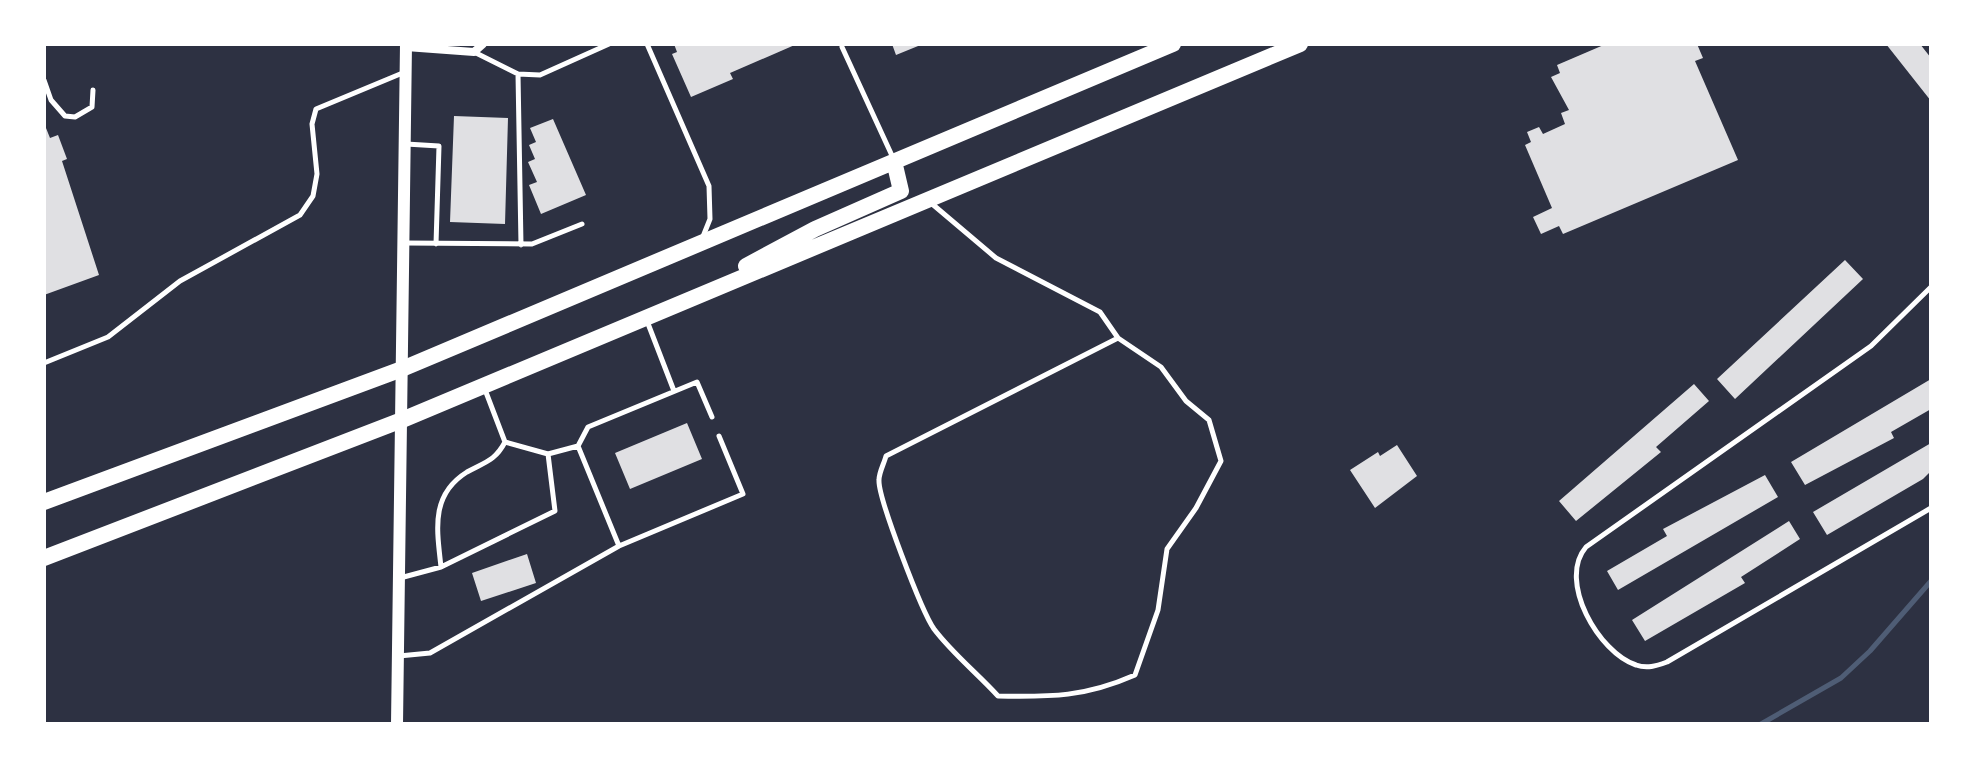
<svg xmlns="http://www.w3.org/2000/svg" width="1975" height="768" font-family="'PT Sans Narrow',sans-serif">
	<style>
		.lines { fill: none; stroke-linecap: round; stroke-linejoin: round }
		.stream { stroke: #4f5d75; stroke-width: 5 }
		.building { fill: #e0e0e3 }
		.service { stroke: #fff; stroke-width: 5 }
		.minor { stroke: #fff; stroke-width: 8 }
		.tertiary { stroke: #fff; stroke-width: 12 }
		.primary { stroke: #fff; stroke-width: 16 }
	</style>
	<rect width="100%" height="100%" fill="#2d3142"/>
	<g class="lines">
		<!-- stream -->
		<path class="stream" d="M1761,724L1841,678L1870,651L1931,581"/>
	</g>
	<!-- building -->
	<path class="building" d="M674,44H797L730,73L733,79L691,97L672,54L677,52Z
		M892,44H923L896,55Z
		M1606,44H1697L1703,58L1695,61L1738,160L1563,234L1559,226L1541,234L1533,217L1552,208L1525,145L1531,142L1527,132L1539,127L1543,134L1565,124L1561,113L1569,110L1551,77L1560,73L1557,65Z
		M1886,44H1920L1931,58V101Z
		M454,116L508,118L505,224L450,222Z
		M553,119L586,195L541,214L529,185L537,182L528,162L535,159L529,145L536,142L530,128Z
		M44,123L50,138L58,135L67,159L62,161L99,275L44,295Z
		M1845,260L1863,279L1735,399L1717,379Z
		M1931,379V409L1891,432L1894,438L1805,485L1791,462Z
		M1694,384L1709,401L1656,447L1661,452L1576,521L1559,501Z
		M687,423L702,459L630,489L615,453Z
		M1931,443V471L1923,479L1827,535L1813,512Z
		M1397,445L1417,476L1375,508L1350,470L1378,452L1380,456Z
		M1765,475L1778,497L1618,590L1607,571L1667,536L1663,529Z
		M1789,521L1800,539L1741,577L1745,583L1645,641L1632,620Z
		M527,554L536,583L481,601L472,573Z"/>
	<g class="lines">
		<!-- service -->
		<path class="service" d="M647,44L709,186L710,219L702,239
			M842,47L894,160
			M474,52L518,74L540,75L609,44
			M518,74L521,245
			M44,80L51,100L65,116L75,117L92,107L93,90
			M406,144L439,146L436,244
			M931,203L996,258L1100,312L1118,338
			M405,243L532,244L582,224
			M1931,287L1871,346L1586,547C1557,581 1599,653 1636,665C1647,669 1656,666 1667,662L1931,508
			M647,321L674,391
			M1118,338L1161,367L1186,401L1209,420L1221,461L1196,508L1167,549L1158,610L1135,675C1085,697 1052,697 998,696C978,674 952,653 934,629C922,612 878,498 879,480C879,472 884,464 886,456Z
			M44,363L108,337L180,281L300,215L313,196L317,174L312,124L316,109L405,72
			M548,454L578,446
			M619,546L578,446L588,427L697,382L712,417
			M441,567C437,530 430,495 467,472C485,462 495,461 505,442
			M400,578L441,567L555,511L548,454L505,442L484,387
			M399,656L430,653L619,546L743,494L719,436"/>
		<!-- minor -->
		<path class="minor" d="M406,47L474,52L483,44"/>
		<!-- tertiary -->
		<path class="tertiary" d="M397,724L406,44"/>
		<!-- primary -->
		<path class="primary" d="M746,266L815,229L901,191L894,161
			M44,502L402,369L1173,44
			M44,558L402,420L1300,44"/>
	</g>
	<!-- border -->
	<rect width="1975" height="768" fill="none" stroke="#ffffff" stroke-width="92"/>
</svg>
